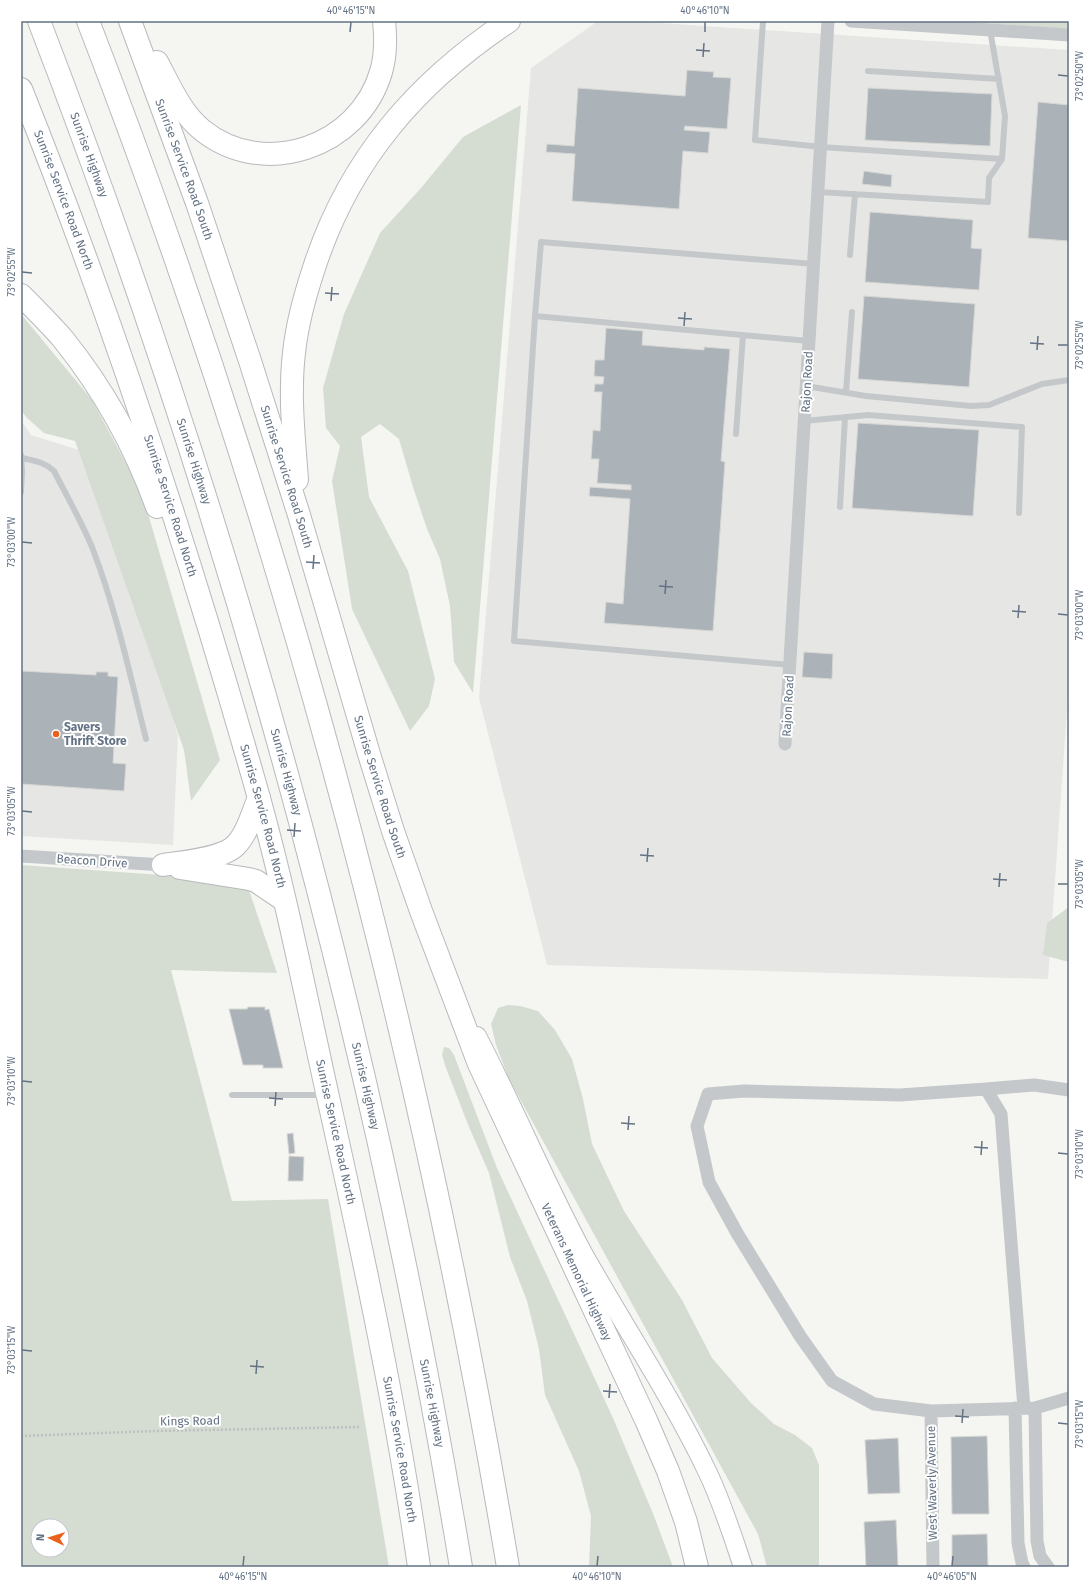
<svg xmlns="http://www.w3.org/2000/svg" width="1090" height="1588" font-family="'Fira Sans',sans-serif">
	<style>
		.built { fill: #e6e7e5 }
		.green { fill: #d5ddd2; fill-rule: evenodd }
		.building { fill: #abb2b8; stroke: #d6d7d4 }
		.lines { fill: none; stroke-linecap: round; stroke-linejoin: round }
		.secondary-casing { stroke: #b7bbc0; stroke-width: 20 }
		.highway-casing { stroke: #b7b9bd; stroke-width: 24 }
		.path { stroke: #bebfc2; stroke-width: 2.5; stroke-dasharray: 2 2; stroke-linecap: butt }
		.lane { stroke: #c5c8cb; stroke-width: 6 }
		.street { stroke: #c5c8cb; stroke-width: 13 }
		.secondary { stroke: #fff; stroke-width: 18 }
		.highway { stroke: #fff; stroke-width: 22 }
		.ticks { fill: none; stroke: #637284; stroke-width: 1.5 }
		.poi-dot { fill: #ea601c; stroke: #fff; stroke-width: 1.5 }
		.labels { text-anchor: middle; stroke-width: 4; stroke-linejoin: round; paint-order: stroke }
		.street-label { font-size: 12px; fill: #637284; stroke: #fff }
		.poi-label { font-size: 12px; font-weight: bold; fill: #637284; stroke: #fff; text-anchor: start }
		.neatline { fill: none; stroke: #637284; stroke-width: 1.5 }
		.ticks-label { font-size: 10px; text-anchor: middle; fill: #637284 }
	</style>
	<rect width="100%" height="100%" fill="#f5f6f1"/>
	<!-- built -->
	<path class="built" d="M598,21H629L1069,50V682L1048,979L547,965L479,698L531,68Z
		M21,420L31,435L79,450L140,600L178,736L173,845L21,836Z"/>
	<!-- green -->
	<path class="green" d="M949,21H1069V29Z
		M521,105L473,693L454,662L450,606L440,559L427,529L413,487L399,439L380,424L361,437L369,497L408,571L435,679L429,706L410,731L352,609L332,481L340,446L326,428L323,388L344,314L380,233L421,188L463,137Z
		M21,314L92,400L142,493L220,760L191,801L184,750L75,441L44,433L27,418L21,410Z
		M21,865L246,881L277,973L171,970L232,1201L328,1199L389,1567H21ZM38,1526H62V1550H38Z
		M1069,907V962L1043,955L1047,923Z
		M508,1005L520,1006L538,1011L555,1030L572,1059L583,1099L592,1144L624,1211L682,1300L712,1358L751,1403L774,1424L795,1435L812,1448L819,1465V1567H767L758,1534L509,1079L496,1045L491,1024L498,1008Z
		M444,1047L449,1048L454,1055L497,1168L613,1418L654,1516L673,1567H589L591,1516L579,1471L545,1395L539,1349L527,1301L510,1257L489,1173L469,1127L446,1068L442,1055Z"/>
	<!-- building -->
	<path class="building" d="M687,70L714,72L713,77L731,78L727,129L685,126L684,130L710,132L708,153L683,151L679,209L572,201L575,154L546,152L547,144L574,146L578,88L685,96Z
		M868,88L992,94L990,146L865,140Z
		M1038,102L1069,105V241L1028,238Z
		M864,171L892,175L891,187L862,184Z
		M870,212L973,220L971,248L982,249L979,290L865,282Z
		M864,296L975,304L969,387L858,379Z
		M606,328L643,331L642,345L704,350V347L730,349L721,461L725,462L713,631L604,623L606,602L623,604L630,499L589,496L590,487L631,490V485L597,483L599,459H591L593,430L600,431L602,392H594L595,384H603L604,377L594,376L595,360H604Z
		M858,423L979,430L973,516L852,508Z
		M804,652L833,654L832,679L802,677Z
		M21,671L96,675V672H108V676L118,677L113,763L126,764L124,791L21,784Z
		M248,1007H265V1010L269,1009L283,1068H263V1065H243L229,1009H247Z
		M293,1133L295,1153L289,1154L287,1134Z
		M289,1156L304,1157L303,1181H288Z
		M987,1436L989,1514H952L951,1437Z
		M898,1438L900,1493L868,1494L865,1440Z
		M896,1520L898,1567H866L864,1522Z
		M987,1534L988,1567H952V1535Z"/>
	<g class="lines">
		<defs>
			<path id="secondary" d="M477,1036C514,1107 545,1182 583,1253C624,1326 671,1396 707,1471C722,1502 732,1534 743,1567"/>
			<g id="highway">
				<path id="s1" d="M39,21C231,520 374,1039 461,1567"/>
				<path d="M88,21C281,520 420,1040 508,1567"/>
				<path id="s2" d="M130,21L197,203L250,361L299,515L369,754L393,831L421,911L479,1064L646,1420L668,1471L686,1522L697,1567"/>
				<path d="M157,62C170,86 181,113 202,130C264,180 359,147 381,72C386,55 386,39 384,21"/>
				<path id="s3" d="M21,89C114,321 191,558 259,798C287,899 307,1003 330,1106C364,1259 397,1412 419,1567"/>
				<path d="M21,295C35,309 50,324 63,339C104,390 135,446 157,507"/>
				<path d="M297,480C294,438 289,395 294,353C297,324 305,295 314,268C349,160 416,83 509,21"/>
				<path d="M163,865C182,862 223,859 236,845C248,833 252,813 259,798"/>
				<path d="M180,868L249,879L256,881L284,900"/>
			</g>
		</defs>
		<!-- secondary casing -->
		<use href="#secondary" class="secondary-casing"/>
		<!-- highway casing -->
		<use href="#highway" class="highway-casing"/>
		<!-- path -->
		<path class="path" d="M21,1436L155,1431L360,1427"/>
		<!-- lane -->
		<path class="lane" d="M763,21L755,140L821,147L1002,159
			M868,71L999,79
			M818,192L988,202L989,178L1002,159L1005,116L990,30
			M850,255L855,194
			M535,316L514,641L790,665
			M809,341L535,316L541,242L814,264
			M806,386L866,396L971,406L989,405L1042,384L1069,380
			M846,392L852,312
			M804,421L868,415L1022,427L1019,513
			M736,434L743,335
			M21,455L22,472L21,492
			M22,458C34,461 45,462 54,471C67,496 81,521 92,547C116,609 130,675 146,739
			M840,507L845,417
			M232,1095H324"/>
		<!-- street -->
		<path class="street" d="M851,21L1069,35
			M785,744L828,21
			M21,856L163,865
			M986,1089L1034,1085L1069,1090
			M1015,1408L1018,1543L1022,1563L1024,1567
			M1035,1408L1037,1541L1040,1556L1048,1567
			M931,1411L874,1404L832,1381L800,1336L737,1233L709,1182L697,1126L708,1094L744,1091L900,1095L986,1089L1001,1114L1024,1408
			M933,1567L931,1411L1035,1408L1069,1398"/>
		<!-- secondary -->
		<use href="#secondary" class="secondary"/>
		<!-- highway -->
		<use href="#highway" class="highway"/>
	</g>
	<!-- ticks -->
	<path class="ticks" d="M350,32L351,22M705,32V22M696,50L710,51M703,57L704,43M1058,75L1068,76M22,272L32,273M325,293L339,294M331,301L332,287M678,318L692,319M684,326L685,312M1030,343L1044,344M1058,345H1068M1037,350L1038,336M22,542L32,543M306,562L320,563M313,569L314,555M659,586L673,587M665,594L666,580M1012,611L1026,612M1058,614L1068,615M1018,618L1019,605M22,811L32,812M287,830L301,831M294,837L295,823M640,855L654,856M647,862L648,848M993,879L1007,880M1058,884H1068M999,887L1000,873M22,1081L32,1082M269,1098L283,1099M275,1106L276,1092M621,1123L635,1124M628,1130L629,1116M974,1147L988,1148M1058,1153L1068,1154M981,1155L982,1141M22,1350L32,1351M250,1366L264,1367M256,1374L257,1360M603,1391L617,1392M609,1398L610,1384M955,1416L969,1417M962,1423L963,1409M1058,1423L1068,1424M243,1566L244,1556M597,1566L598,1556M952,1566L953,1556"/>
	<!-- markers -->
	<circle class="poi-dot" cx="56" cy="734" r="4"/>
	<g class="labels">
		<!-- street labels -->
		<g class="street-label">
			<text dy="4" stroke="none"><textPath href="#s1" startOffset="143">Sunrise Highway</textPath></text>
			<text dy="4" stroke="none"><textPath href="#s2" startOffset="158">Sunrise Service Road South</textPath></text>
			<text dy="4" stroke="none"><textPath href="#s3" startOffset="119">Sunrise Service Road North</textPath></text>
			<text transform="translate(807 382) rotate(-87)" y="4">Rajon Road</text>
			<text dy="4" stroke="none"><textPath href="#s1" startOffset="467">Sunrise Highway</textPath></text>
			<text dy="4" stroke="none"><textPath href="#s2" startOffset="482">Sunrise Service Road South</textPath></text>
			<text dy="4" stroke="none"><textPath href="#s3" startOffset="443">Sunrise Service Road North</textPath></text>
			<text transform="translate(788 706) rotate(-87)" y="4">Rajon Road</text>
			<text dy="4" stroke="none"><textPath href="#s1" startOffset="791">Sunrise Highway</textPath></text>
			<text dy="4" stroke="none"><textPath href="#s2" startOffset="806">Sunrise Service Road South</textPath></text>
			<text dy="4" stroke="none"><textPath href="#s3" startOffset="767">Sunrise Service Road North</textPath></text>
			<text transform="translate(92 861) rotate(4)" y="4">Beacon Drive</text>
			<text dy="4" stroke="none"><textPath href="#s1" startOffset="1115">Sunrise Highway</textPath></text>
			<text dy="4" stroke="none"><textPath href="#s3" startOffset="1091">Sunrise Service Road North</textPath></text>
			<text dy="4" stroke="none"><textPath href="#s2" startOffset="1330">Veterans Memorial Highway</textPath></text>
			<text dy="4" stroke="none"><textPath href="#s1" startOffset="1439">Sunrise Highway</textPath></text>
			<text transform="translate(190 1421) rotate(-1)" y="4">Kings Road</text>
			<text dy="4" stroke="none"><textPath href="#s3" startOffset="1415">Sunrise Service Road North</textPath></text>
			<text transform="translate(932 1483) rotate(-91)" y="4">West Waverly Avenue</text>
		</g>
		<!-- poi labels -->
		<g class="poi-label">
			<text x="64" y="731">Savers<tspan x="64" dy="14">Thrift Store</tspan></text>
		</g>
	</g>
	<!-- border -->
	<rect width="1090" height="1588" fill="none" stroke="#ffffff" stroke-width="44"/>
	<!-- north arrow -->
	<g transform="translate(50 1538) rotate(274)"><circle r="19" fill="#ffffff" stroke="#c1c7ce"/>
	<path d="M0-3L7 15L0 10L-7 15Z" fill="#ea601c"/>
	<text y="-6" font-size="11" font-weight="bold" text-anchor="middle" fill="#637284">N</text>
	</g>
	<rect x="22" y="22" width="1046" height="1544" class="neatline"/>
	<g class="ticks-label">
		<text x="351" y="14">40°46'15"N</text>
		<text x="705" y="14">40°46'10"N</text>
		<text transform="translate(1079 76) rotate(-90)" y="4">73°02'50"W</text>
		<text transform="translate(11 272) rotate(-90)" y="4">73°02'55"W</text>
		<text transform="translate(1079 345) rotate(-90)" y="4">73°02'55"W</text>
		<text transform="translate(11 542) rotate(-90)" y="4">73°03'00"W</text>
		<text transform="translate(1079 615) rotate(-90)" y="4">73°03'00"W</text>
		<text transform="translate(11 811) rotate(-90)" y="4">73°03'05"W</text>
		<text transform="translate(1079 884) rotate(-90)" y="4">73°03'05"W</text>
		<text transform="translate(11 1081) rotate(-90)" y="4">73°03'10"W</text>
		<text transform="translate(1079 1154) rotate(-90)" y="4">73°03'10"W</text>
		<text transform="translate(11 1350) rotate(-90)" y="4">73°03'15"W</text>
		<text transform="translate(1079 1424) rotate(-90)" y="4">73°03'15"W</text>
		<text x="243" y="1580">40°46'15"N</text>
		<text x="597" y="1580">40°46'10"N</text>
		<text x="952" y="1580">40°46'05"N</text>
	</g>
</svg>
